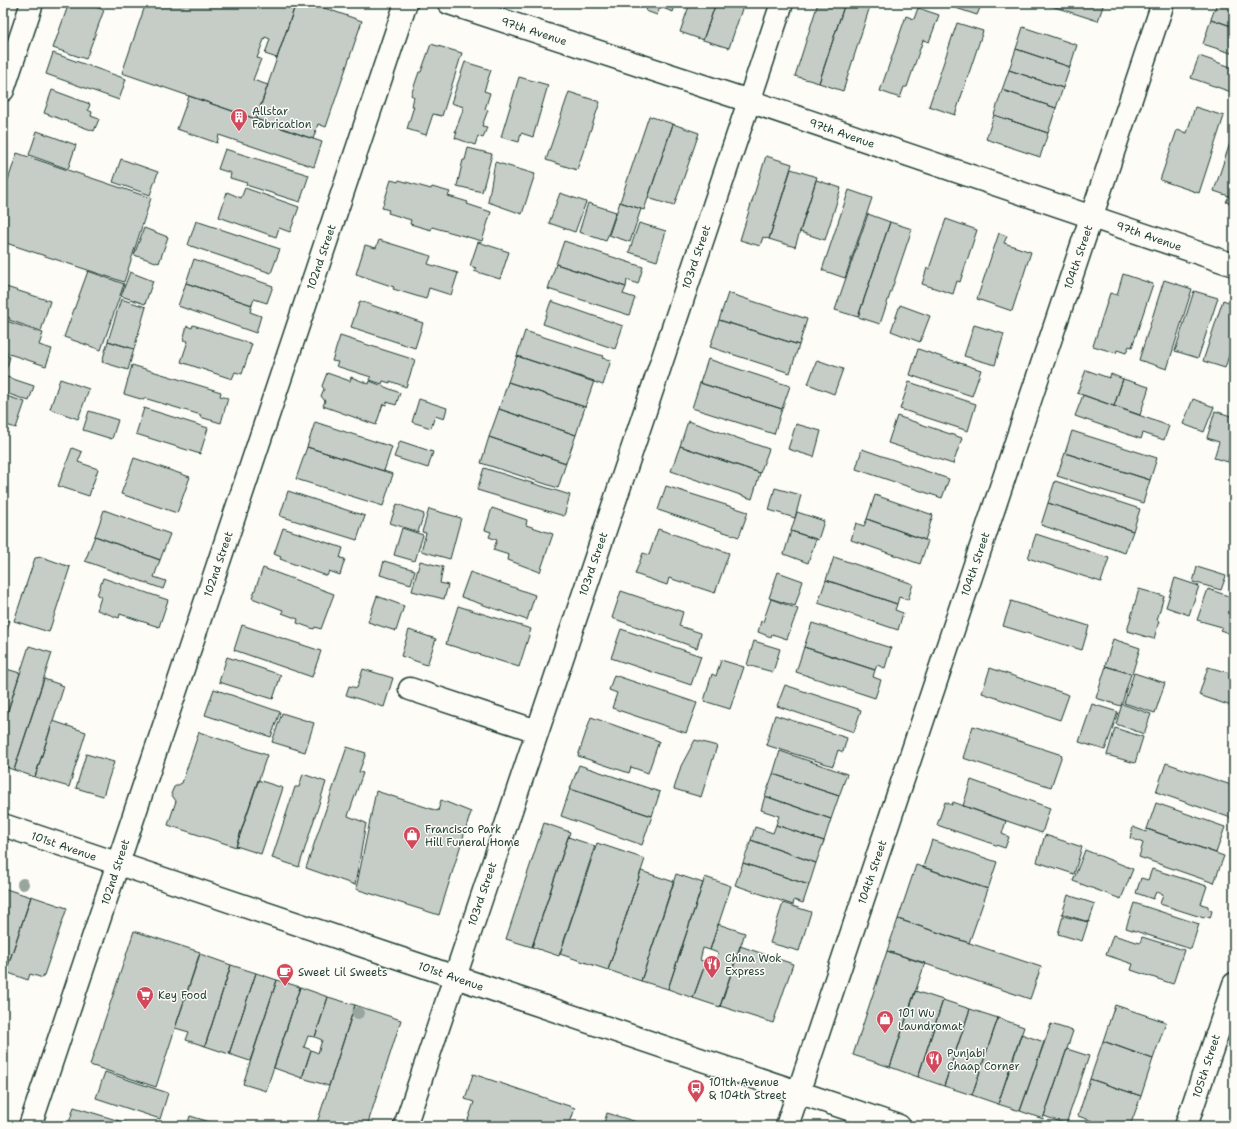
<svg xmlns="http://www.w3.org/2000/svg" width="1237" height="1129" font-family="'Shantell Sans',sans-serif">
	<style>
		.building { fill: #c6cdc7; stroke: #1f3d34 }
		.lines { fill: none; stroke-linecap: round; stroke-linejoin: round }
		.minor-casing { stroke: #1f3d34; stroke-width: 25 }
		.minor { stroke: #fdfcf7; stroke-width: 22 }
		.tree { fill: #98a59e }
		.labels { text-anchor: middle; stroke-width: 3; stroke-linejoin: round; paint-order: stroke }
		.street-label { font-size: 11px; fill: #1f3d34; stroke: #fdfcf7 }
		.poi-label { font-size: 11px; fill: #1f3d34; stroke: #fdfcf7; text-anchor: start }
	</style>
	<rect width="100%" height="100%" fill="#fdfcf7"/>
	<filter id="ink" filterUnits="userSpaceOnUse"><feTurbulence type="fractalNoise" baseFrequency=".025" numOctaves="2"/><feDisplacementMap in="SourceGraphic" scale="8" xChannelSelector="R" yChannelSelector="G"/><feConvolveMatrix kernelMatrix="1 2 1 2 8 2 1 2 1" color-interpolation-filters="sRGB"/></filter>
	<g filter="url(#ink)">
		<!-- building -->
		<path class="building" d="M69,3H84L104,10L86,59L53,48Z
			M146,3H296L277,58L265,54L270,39L265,37L257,58L261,59L253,80L268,85L256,119L122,73Z
			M296,3H310L362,21L326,127L318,124L313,139L256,119Z
			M599,3H618L616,8Z
			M648,3H676L673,12L660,7L657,15L646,11Z
			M690,3H716L703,40L680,32Z
			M716,3H744L729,48L703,40Z
			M818,3H845L819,83L795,76Z
			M845,3H871L843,91L819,83Z
			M955,3H982L977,15L953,7Z
			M1042,3H1104L1098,21Z
			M1217,3H1234V27L1211,19Z
			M918,8L939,15L929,42L923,40L907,87H904L900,98L880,91L906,16L914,19Z
			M1211,19L1234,27V54L1203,44Z
			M957,23L983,31L955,115L929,106Z
			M1023,27L1077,45L1070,67L1016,49Z
			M431,44L462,53L442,116L433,114L426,135L407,129L414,106H412L414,97L411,95L419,72H421Z
			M1016,49L1070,67L1063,88L1009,70Z
			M53,53L126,79L119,100L46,74Z
			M1199,56L1234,68V93L1191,78Z
			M465,62L491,70L484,91L490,93L485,109L488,110L482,126L487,127L483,138L478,136L475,145L455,138L457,132H455L464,107L451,103Z
			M1009,70L1063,88L1056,108L1002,90Z
			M519,77L548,85L533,137L521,133L519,142L501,137Z
			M52,90L90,104L88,110L92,112L91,116L99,119L94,131L44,113Z
			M1002,90L1056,108L1048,133L994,115Z
			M569,92L600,102L577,170L546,160Z
			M189,96L322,142L314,167L219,135L217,143L177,129Z
			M1195,107L1224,116L1199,193L1160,180L1177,130L1187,133Z
			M994,115L1048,133L1040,157L986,139Z
			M649,116L673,124L644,210L620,202Z
			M673,124L699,133L674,206L648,198Z
			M37,131L76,145L68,169L29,155Z
			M1230,143L1234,144V204L1226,202L1229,196L1214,191Z
			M468,148L492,154L482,192L457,186L463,160H465Z
			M225,149L309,175L300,202L246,185L247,183L230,178L231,173L218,169Z
			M17,153L151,198L124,282L3,242V195Z
			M766,156L792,164L769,239L763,237L760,246L740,240Z
			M121,159L158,172L150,195L113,182Z
			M495,162L535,174L522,214L488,202Z
			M791,169L817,177L795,247L769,239Z
			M391,180L398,182L399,180L431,189L432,187L450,192L448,196L468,202L467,204L491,212L482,241L432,227L431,230L410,224L411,220L388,213L389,210L382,208Z
			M816,180L841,188L825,240L800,232Z
			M245,188L299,207L290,232L279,228L276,237L219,217L227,192L241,198Z
			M849,190L872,198L845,278L822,270Z
			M560,193L586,202L575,232L549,223Z
			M620,202L641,209L630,242L609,235Z
			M588,203L616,212L606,241L579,232Z
			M868,214L890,222L858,317L835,310Z
			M946,219L977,230L960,282L957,281L953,294L922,284L927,268L929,269Z
			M196,221L280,249L271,273L188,245Z
			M890,222L912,229L880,324L858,317Z
			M639,223L666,231L657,261L629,252Z
			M144,228L168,237L159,263L134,255Z
			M999,233L1007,236L1004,243L1031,252L1012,311L977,299Z
			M379,240L431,256L428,264L458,273L451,295L429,288L426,299L393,289L394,287L356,274L365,245L376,248Z
			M564,241L643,267L638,284L627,280L626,287L556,264Z
			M478,242L509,252L500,279L474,271L476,268L470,266Z
			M194,259L273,286L267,303L254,299L252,305L186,283Z
			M556,264L626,287L623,294L635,298L629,315L548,289Z
			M88,271L124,284L101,350L64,337Z
			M130,272L153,281L145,304L121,296Z
			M1123,274L1153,284L1132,347L1129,346L1126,353L1117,350L1116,353L1093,346L1110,293L1117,295Z
			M1164,280L1192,289L1167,369L1139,360Z
			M186,283L252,305L250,312L261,316L256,333L178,306Z
			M3,286L50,301L41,331L9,320L10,318L3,316Z
			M1194,291L1218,298L1198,358L1175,351Z
			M728,293L807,319L799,345L719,320Z
			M121,299L146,307L134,349L108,341Z
			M1223,300L1234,304V340L1225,368L1203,361Z
			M360,301L423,323L415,348L351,327Z
			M551,301L623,326L615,349L543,324Z
			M900,305L930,316L920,342L891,331Z
			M3,320L43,333L39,345L52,349L46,366L3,352Z
			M719,320L799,345L790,373L710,347Z
			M193,325L252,344L242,374L235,372L232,379L181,362L188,341L183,340L187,326L192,328Z
			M974,325L1004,334L995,365L964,356Z
			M525,331L603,356L602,358L611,360L603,385L517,356Z
			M340,336L415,360L406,387L390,381V383L383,381L382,384L370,380L371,377L336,366L338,362L332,361Z
			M108,341L134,349L128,370L102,362Z
			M918,349L981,370L972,396L910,375Z
			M3,354L10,357L4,376L34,386L29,401L3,392Z
			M517,356L594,381L585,407L508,382Z
			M708,359L790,386L782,409L700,383Z
			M817,360L843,369L834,394L808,384Z
			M132,365L221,392L220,396L228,398L221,423L200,417L201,415L144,398V400L124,394Z
			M1086,370L1109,378L1111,374L1123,379L1114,406L1077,393Z
			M327,373L350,381L351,377L369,384L370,381L400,393L396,405L387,402L386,405L383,404L376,425L323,406L325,401L321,396L324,389L322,386Z
			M60,379L89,389L78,419L50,409Z
			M1123,379L1149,387L1140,415L1114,406Z
			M508,382L585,407L576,435L499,409Z
			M909,382L976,404L968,431L900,409Z
			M700,383L782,409L774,434L692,408Z
			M3,395L25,402L16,428L3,424Z
			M1083,395L1169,426L1164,440L1143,433L1141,439L1075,416Z
			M419,399L447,408L444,419L435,416L431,428L412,422Z
			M1193,399L1214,407L1204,432L1183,424Z
			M144,408L208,428L200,454L136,434Z
			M499,409L576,435L566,463L489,437Z
			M89,411L118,420L112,439L83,430Z
			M1215,411L1234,417V442L1228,462L1214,458L1219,442L1207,438Z
			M897,416L962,438L953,464L888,443Z
			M688,421L769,449L760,473L680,446Z
			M315,422L392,447L384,471L307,447Z
			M796,424L821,431L814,457L788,449Z
			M1072,431L1157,458L1150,480L1065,453Z
			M489,437L566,463L558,488L481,463Z
			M400,441L433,452L428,468L394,457Z
			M680,446L760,473L752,499L671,471Z
			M307,447L393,474L383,506L296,479Z
			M72,448L82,452L78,462L98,469L89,496L58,486Z
			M862,449L949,479L942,498L856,469Z
			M1065,453L1150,480L1143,503L1057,476Z
			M134,458L190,477L177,513L121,494Z
			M484,468L570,495L564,516L477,490Z
			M1055,481L1140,509L1133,531L1048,503Z
			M666,486L748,512L739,537L658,510Z
			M775,488L801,495L795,518L769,510Z
			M288,491L365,516L357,540L280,516Z
			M875,495L933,515L925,540L867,519Z
			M1048,503L1133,531L1125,553L1041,525Z
			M397,504L424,514L418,532L390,523Z
			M492,508L527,520L526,525L553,534L540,572L508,560L509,555L493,550L497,540L489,537L491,532L485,530Z
			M429,509L461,518L450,559L421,551L426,533L422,532Z
			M104,510L170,534L160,560L95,536Z
			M797,512L824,521L818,540L791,531Z
			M867,519L928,541L920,564L851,540L856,523L864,526Z
			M283,528L343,548L340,558L345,559L340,575L329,571L327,576L280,559L281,557L274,554Z
			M402,528L423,535L415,561L394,555Z
			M658,529L729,553L715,593L669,578L667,585L635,574L643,553L649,555Z
			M791,531L816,539L808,563L784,554Z
			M1036,534L1109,558L1101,582L1028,558Z
			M95,536L160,560L154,577L166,581L163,589L85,561Z
			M1234,552V563L1231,562Z
			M42,557L70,567L49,632L14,621L35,558Z
			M834,557L913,584L908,600L899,597L897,604L826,580Z
			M384,561L415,570L411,584L380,575Z
			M420,561L443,567L440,583L448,585L444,599L412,591Z
			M1197,567L1226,576L1221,590L1193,582Z
			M263,568L334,594L321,629L315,627L314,629L297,623L298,619L282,613L283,610L252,598Z
			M470,572L535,595L527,620L461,597Z
			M778,572L803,581L795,606L769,598Z
			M103,578L168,600L159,627L120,614L119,618L97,610L101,597L97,595Z
			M1175,578L1199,586L1189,615L1166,607Z
			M826,580L897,604L895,610L903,613L898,630L818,603Z
			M1139,589L1164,596L1157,620L1159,621L1154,639L1127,631Z
			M1208,589L1234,598V635L1220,630L1222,627L1197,620Z
			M621,591L683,612L679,626L701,633L697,648L612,618Z
			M377,596L404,606L396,631L368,622Z
			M771,599L798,609L787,639L772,634L771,637L758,632L761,621L763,622Z
			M1011,601L1089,626L1082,650L1003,626Z
			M458,606L531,629L519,667L446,644Z
			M3,619L10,621L3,642Z
			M812,623L891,648L885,668L877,665L875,670L804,647Z
			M242,625L321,651L312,677L234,650Z
			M621,629L701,656L691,685L611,658Z
			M409,630L436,639L427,665L401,656Z
			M1113,639L1140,648L1132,674L1105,666Z
			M754,641L780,649L773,672L747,665Z
			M29,646L52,653L14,770L3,766V726Z
			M804,647L875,670L873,677L881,680L875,698L796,672Z
			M227,657L281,675L273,699L219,682Z
			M721,660L744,667L730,709L704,701L712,674L716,676Z
			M1106,666L1131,674L1121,706L1096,698Z
			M1208,667L1234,674V707L1199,695Z
			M3,668L20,673L3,726Z
			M990,668L1069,695L1060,720L982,693Z
			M363,669L393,678L384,707L346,695L349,686L357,688Z
			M1134,673L1165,683L1155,713L1124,703Z
			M614,675L697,703L686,733L612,708L617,693L609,690Z
			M44,679L64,686L35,777L14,770Z
			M785,685L861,710L854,732L777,706Z
			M214,689L280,712L271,737L205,715Z
			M1092,704L1118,712L1105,750L1079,742Z
			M1122,704L1151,714L1144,734L1116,724Z
			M282,713L314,723L305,752L272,742Z
			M775,715L847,738L843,752L838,750L833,766L766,745Z
			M591,717L659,741L648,773L631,767L629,773L578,756Z
			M53,721L86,732L69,787L35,777Z
			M973,726L1062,755L1051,787L963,758Z
			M1115,728L1143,737L1135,763L1107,755Z
			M199,732L267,755L236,847L168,825L176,801L171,794L174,787L182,783Z
			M695,740L717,746L701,797L674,789L681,766Z
			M347,747L366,753L359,772L363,773L348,816L366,823L355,885L306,868Z
			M780,751L847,774L839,796L773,774Z
			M86,754L114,762L103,796L76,788Z
			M1166,763L1234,786V819L1156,792Z
			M579,765L660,792L652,816L570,789Z
			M303,774L326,782L299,867L272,858L295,787H299Z
			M773,774L839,796L831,819L765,796Z
			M258,780L283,788L261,854L236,846Z
			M971,780L1050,808L1042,833L963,806Z
			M570,789L652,816L642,845L561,816Z
			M376,791L438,811L441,800L471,812L439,915L356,889Z
			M765,796L831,819L824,841L776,825L779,816L761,810Z
			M945,802L952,805L953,802L1006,821L1002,834L1009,837L1005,848L937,825Z
			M1156,803L1225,827L1216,853L1147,829Z
			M544,823L570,832L532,947L506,939Z
			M776,825L824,841L816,863L751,840L755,827L773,833Z
			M1133,827L1146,832L1147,829L1224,856L1214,883L1139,857L1143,843L1130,838Z
			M1045,835L1082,847L1074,874L1037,862Z
			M568,837L595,846L559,956L532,947Z
			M751,840L816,863L809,885L743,863Z
			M932,840L997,862L988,889L923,867Z
			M597,843L645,859L608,970L560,954Z
			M1085,850L1133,869L1121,899L1073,881Z
			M743,863L809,885L803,903L794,900L793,905L735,885Z
			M916,865L988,889L969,943L898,919Z
			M1152,869L1207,886L1201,904L1208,906V909L1212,911L1210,918L1205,916L1204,918L1160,904L1163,894L1156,892L1153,899L1136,893L1141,878L1148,880Z
			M641,871L674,882L641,981L608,970Z
			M676,874L703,883L668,989L641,981Z
			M705,877L731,886L710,950L703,948L700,960L706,962L693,998L668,989Z
			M3,888L31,897L4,977L3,976Z
			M1068,895L1095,904L1089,922L1062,914Z
			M31,896L67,908L43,978L30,974L28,980L6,972Z
			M783,903L811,912L799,951L770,943Z
			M1134,903L1199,924L1191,949L1126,928Z
			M1063,916L1088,922L1082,941L1058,934Z
			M898,919L1041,967L1030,999L887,951Z
			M718,924L745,933L720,1007L693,998L706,962L715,965L718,953L710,950Z
			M134,931L200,952L156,1087L90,1065Z
			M1113,935L1140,943L1142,937L1184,950L1173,984L1131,970L1133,964L1106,955Z
			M740,946L793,964L773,1023L720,1006Z
			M887,951L925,963L890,1067L853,1055Z
			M200,954L231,965L205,1046L186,1040L189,1032L175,1028Z
			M231,965L256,973L229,1054L205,1046Z
			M256,973L277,980L250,1061L229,1054Z
			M277,980L300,987L266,1091L243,1084Z
			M300,987L328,997L315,1037L308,1036L304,1047L311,1050L302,1078L274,1068Z
			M915,991L943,1000L918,1077L890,1067Z
			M328,997L355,1005L329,1086L302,1078L311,1050L318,1053L322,1040L315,1037Z
			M943,1000L970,1009L944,1086L918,1077Z
			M355,1005L401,1020L367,1126H328L317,1123Z
			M1115,1005L1166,1022L1153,1059L1103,1041Z
			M970,1009L998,1018L972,1095L944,1086Z
			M998,1018L1024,1027L998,1104L972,1095Z
			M1051,1024L1073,1031L1043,1119L1020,1111Z
			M1021,1034L1044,1042L1020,1111L998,1104Z
			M1103,1041L1153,1059L1141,1096L1090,1079Z
			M1067,1049L1089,1056L1066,1124L1044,1116Z
			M105,1072L168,1093L160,1119L96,1098Z
			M473,1074L575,1108L569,1126H466L474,1102L465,1099Z
			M1090,1079L1141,1096L1130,1126H1107L1078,1116Z
			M74,1107L136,1126H68Z
			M607,1113L650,1126H603Z
			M190,1116L217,1124V1126H187Z
			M589,1123L600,1126H588Z"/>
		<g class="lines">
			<defs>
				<path id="minor" d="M449,3L749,101L1234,265
					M3,90L32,3
					M410,689L537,731
					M3,825L899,1126
					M30,1126L406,3
					M405,1126L782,3
					M787,1126L1163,3
					M1186,1126L1234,984"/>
			</defs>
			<!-- minor casing -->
			<use href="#minor" class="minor-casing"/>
			<!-- minor -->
			<use href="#minor" class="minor"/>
		</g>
		<!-- trees -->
		<g class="tree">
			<circle cx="23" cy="884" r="6"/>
			<circle cx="358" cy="1013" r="6"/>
		</g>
	</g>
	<!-- icons -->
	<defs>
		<symbol id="building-pin" viewBox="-11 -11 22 30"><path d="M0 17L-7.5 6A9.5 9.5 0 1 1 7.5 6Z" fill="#d1495b" stroke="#fdfcf7"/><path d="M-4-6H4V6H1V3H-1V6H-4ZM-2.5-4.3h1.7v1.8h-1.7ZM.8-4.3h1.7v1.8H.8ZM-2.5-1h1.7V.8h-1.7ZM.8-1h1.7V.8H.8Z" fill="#fff"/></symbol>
		<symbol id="shop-pin" viewBox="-11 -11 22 30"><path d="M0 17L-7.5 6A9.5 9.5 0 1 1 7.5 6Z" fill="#d1495b" stroke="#fdfcf7"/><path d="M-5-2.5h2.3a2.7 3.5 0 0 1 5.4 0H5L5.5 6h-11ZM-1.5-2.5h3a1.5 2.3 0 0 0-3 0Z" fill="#fff"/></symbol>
		<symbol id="restaurant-pin" viewBox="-11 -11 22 30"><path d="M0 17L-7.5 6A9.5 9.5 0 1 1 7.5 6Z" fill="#d1495b" stroke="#fdfcf7"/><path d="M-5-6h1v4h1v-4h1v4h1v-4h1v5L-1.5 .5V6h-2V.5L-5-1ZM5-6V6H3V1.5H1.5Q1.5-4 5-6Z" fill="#fff"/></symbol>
		<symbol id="cafe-pin" viewBox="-11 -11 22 30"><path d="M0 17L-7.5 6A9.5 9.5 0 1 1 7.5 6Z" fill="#d1495b" stroke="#fdfcf7"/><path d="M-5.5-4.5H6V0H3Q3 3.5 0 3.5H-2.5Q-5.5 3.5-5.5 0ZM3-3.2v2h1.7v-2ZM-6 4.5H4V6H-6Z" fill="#fff"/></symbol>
		<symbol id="supermarket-pin" viewBox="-11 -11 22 30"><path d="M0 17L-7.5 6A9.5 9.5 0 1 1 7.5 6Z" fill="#d1495b" stroke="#fdfcf7"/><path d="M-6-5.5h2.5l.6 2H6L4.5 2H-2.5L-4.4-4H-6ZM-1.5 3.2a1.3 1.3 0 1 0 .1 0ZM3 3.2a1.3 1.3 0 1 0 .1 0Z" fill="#fff"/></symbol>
		<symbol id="bus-pin" viewBox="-11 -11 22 30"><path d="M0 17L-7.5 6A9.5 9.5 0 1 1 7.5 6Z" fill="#d1495b" stroke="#fdfcf7"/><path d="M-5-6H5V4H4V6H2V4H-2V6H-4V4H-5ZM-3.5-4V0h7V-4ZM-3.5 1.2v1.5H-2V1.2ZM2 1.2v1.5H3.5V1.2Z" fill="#fff"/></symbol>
	</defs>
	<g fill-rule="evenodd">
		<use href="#building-pin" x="229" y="107" width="20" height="27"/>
		<use href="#shop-pin" x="402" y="825" width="20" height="27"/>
		<use href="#restaurant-pin" x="702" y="954" width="20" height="27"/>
		<use href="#cafe-pin" x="275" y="962" width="20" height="27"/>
		<use href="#supermarket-pin" x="135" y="985" width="20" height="27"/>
		<use href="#shop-pin" x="875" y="1009" width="20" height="27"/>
		<use href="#restaurant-pin" x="924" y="1049" width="20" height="27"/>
		<use href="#bus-pin" x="686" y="1078" width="20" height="27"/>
	</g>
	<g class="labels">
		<!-- street labels -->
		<g class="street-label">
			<text transform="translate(534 31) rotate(18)" y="4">97th Avenue</text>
			<text transform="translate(842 133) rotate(19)" y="4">97th Avenue</text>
			<text transform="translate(1149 236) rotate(19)" y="4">97th Avenue</text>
			<text transform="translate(321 257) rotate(-71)" y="4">102nd Street</text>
			<text transform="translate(696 257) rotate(-71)" y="4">103rd Street</text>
			<text transform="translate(1078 257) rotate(-71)" y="4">104th Street</text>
			<text transform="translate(218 564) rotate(-71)" y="4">102nd Street</text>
			<text transform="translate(593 564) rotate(-71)" y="4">103rd Street</text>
			<text transform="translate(975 564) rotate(-71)" y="4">104th Street</text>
			<text transform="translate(64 846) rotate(19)" y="4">101st Avenue</text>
			<text transform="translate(115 872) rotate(-72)" y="4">102nd Street</text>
			<text transform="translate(872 872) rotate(-71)" y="4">104th Street</text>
			<text transform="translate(482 894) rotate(-71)" y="4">103rd Street</text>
			<text transform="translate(451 976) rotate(19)" y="4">101st Avenue</text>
			<text transform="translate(1206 1066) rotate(-72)" y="4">105th Street</text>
		</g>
		<!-- poi labels -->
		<g class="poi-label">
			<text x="252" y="115">Allstar<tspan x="252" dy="13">Fabrication</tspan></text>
			<text x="425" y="833">Francisco Park<tspan x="425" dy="13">Hill Funeral Home</tspan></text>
			<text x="725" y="962">China Wok<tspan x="725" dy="13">Express</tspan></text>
			<text x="298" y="976">Sweet Lil Sweets</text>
			<text x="158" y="999">Key Food</text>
			<text x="898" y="1017">101 Wu<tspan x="898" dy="13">Laundromat</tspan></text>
			<text x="947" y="1057">Punjabi<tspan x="947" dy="13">Chaap Corner</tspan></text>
			<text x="709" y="1086">101th Avenue<tspan x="709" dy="13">&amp; 104th Street</tspan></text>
		</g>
	</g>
	<!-- margin -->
	<rect width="1237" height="1129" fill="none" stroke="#fdfcf7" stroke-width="16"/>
	<rect x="8" y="8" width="1221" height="1113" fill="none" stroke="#1f3d34" stroke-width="1.5" filter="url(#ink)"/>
</svg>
